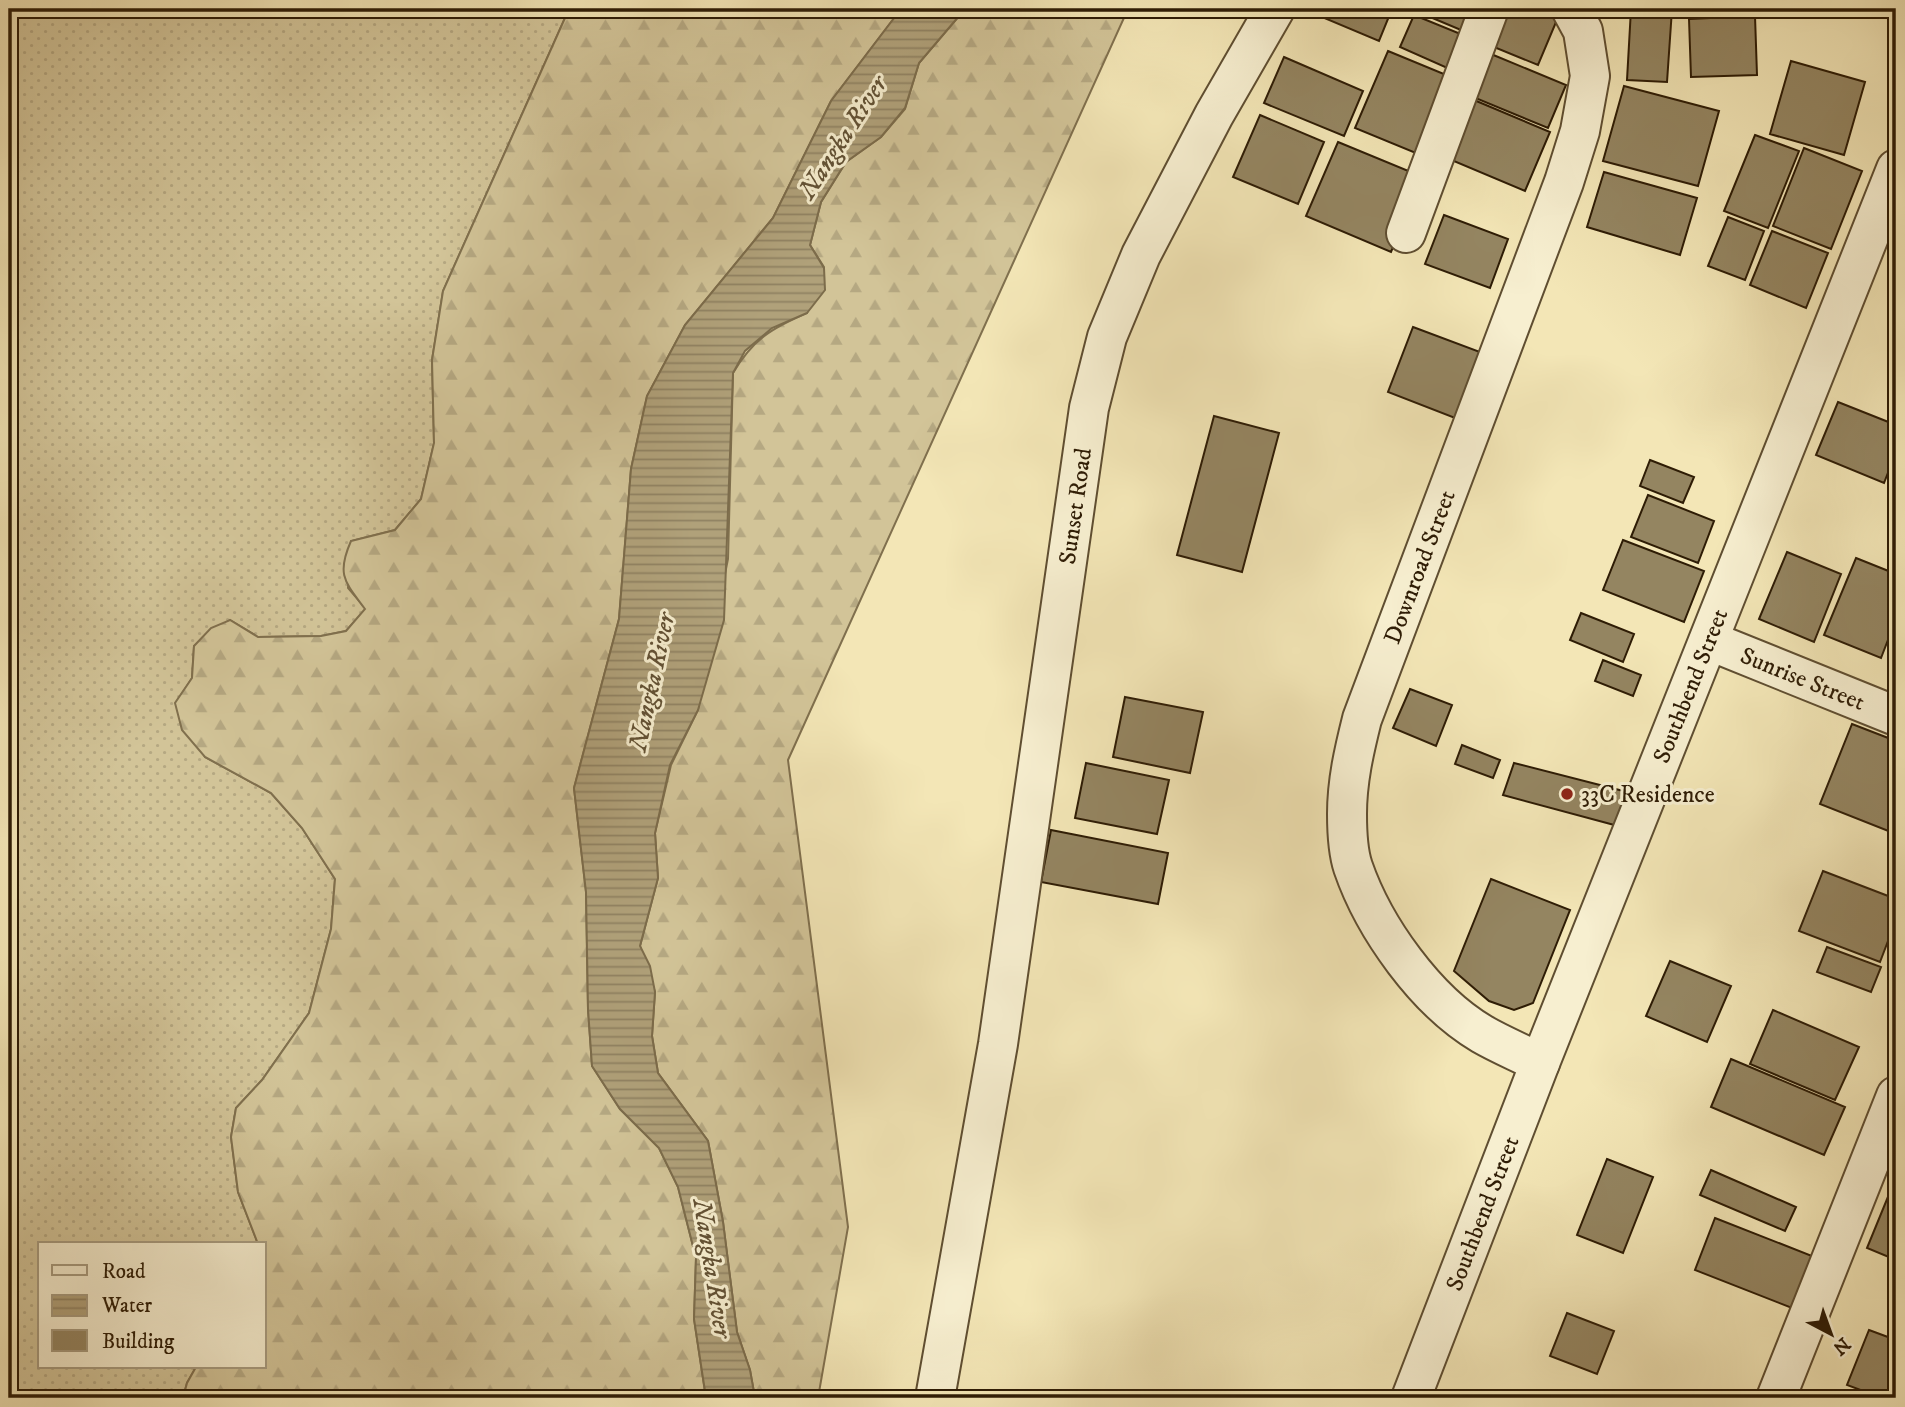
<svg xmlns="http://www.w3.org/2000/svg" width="1905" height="1407" font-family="'IM FELL DW Pica',serif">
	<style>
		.grass { fill: url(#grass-dots); stroke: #80704e; stroke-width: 2 }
		.forest { fill: url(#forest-firs); stroke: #80704e; stroke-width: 2 }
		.water { fill: url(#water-rules); stroke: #7c6c4b; stroke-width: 2 }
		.building { fill: #948561; stroke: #2e1c05; stroke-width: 2 }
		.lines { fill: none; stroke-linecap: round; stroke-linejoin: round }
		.minor-casing { stroke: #5f4e31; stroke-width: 42 }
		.minor { stroke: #f7efd0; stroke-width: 38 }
		.poi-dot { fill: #8f2418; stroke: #f7efd0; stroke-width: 2.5 }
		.labels { text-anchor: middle; stroke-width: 6; stroke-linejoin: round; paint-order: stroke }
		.street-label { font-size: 24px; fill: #2e1c05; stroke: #f7efd0 }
		.poi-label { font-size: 24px; fill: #2e1c05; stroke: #f7efd0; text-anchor: start }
		.water-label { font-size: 26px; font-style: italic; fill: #625134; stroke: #f7efd0 }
	</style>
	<defs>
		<pattern id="grass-dots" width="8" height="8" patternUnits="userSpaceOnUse" patternTransform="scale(1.75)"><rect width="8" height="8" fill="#d2c498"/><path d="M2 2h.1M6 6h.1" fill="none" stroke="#b5a882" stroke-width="1.8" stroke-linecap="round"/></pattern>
		<pattern id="forest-firs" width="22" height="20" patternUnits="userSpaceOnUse" patternTransform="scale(1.75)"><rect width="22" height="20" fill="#d2c498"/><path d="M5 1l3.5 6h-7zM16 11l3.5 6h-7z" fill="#b5a882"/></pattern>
		<pattern id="water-rules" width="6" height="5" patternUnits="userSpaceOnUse" patternTransform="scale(1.75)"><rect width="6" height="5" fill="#b0a17a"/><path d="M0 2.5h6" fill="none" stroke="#908262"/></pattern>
	</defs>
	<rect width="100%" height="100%" fill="#f3e6b6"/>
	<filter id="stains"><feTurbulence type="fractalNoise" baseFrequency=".00286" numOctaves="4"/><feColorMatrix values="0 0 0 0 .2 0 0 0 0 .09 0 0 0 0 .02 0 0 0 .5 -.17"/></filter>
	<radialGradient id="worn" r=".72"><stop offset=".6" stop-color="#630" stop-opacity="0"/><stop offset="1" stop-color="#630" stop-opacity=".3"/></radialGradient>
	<!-- grass -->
	<path class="grass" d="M9,9H569L443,291L432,360L434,443L421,499L395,530L351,541L348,588L366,609L346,631L321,636L258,637L230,620L194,646L192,678L176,703L205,757L271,793L302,828L335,879L331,929L309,1013L262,1080L236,1108L231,1137L238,1192L258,1244H40V1367H196L187,1383L183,1398H9Z"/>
	<!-- forest -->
	<path class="forest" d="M569,9H901L831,101L773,218L685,325L647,396L631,469L619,619L574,788L586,892L588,1009L592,1066L620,1109L659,1148L678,1187L696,1258L694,1319L706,1398H183L187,1383L196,1367H264V1244H258L238,1192L231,1137L236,1108L262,1080L309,1013L331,929L335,879L302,828L271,793L205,757L182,730L175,703L192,678L194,646L211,628L230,620L258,637L321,636L346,631L365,609C345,582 336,575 351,541L395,530L421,499L434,443L432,360L443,291Z
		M965,9H1128L788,760L848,1227L818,1398H755L750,1370L737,1332L723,1222L708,1141L658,1073L652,1036L655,992L640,946L658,878L655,833L671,765L698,710L728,559L733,373C753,339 772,328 807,313L824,267L810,245L821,202L846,162L881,137L905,109L919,63Z"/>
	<!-- water -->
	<path class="water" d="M901,9H965L919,63L905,108L881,137L846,162L821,202L810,245L824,268L825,290L807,313L772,328L745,351L733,373L724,620L698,710L670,765L655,833L658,878L640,946L650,966L655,992L652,1036L658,1073L708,1141L723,1222L737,1332L750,1370L755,1398H706L694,1319L696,1258L678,1187L659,1148L620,1109L592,1066L588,1009L586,892L574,788L619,619L631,469L647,396L685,325L773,218L831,101Z"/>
	<!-- building -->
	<path class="building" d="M1311,9H1392L1379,41L1310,12Z
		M1411,9H1479L1468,33Z
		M1504,9H1544L1559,15L1538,65L1489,45Z
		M1631,9H1672L1667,82L1627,80Z
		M1414,15L1468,37L1454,71L1400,47Z
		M1755,16L1757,75L1691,77L1689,19Z
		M1388,51L1456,79L1423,156L1355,128Z
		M1491,54L1566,85L1548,128L1473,97Z
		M1284,57L1363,91L1344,136L1264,103Z
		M1791,61L1865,82L1844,155L1770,134Z
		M1624,86L1719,111L1698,186L1603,161Z
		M1474,100L1550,132L1525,191L1449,159Z
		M1260,115L1324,142L1298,204L1233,177Z
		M1755,135L1799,151L1768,228L1724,211Z
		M1338,142L1423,177L1391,252L1306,216Z
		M1804,148L1862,171L1831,249L1773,226Z
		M1604,172L1697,198L1680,255L1587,227Z
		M1444,215L1508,239L1490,288L1425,264Z
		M1728,217L1764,231L1745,280L1708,266Z
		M1772,231L1828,253L1806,308L1750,285Z
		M1413,327L1480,352L1455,418L1388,392Z
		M1838,402L1896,425V452L1884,483L1816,455Z
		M1214,416L1279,433L1242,572L1177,555Z
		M1650,460L1694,477L1683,503L1640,486Z
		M1648,495L1714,521L1698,563L1631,537Z
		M1623,540L1704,571L1684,622L1603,590Z
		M1787,552L1841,574L1814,642L1759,619Z
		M1856,558L1896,574V619L1881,658L1824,635Z
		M1581,613L1634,634L1623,662L1570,640Z
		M1603,660L1641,675L1633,696L1595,681Z
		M1410,689L1452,705L1436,746L1393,728Z
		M1125,697L1203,712L1190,773L1113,757Z
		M1852,724L1896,741V834L1820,804Z
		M1462,745L1500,760L1493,778L1455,764Z
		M1086,763L1169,780L1157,834L1075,818Z
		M1514,763L1631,793L1618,826L1503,795Z
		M1051,830L1168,853L1158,904L1041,882Z
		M1823,871L1896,899V920L1880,962L1799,931Z
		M1491,879L1570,910L1533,1003L1514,1010L1489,1001L1454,971Z
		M1827,947L1881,967L1871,992L1817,972Z
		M1670,961L1731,986L1707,1042L1646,1016Z
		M1773,1010L1859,1047L1835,1100L1750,1064Z
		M1731,1059L1845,1107L1824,1155L1711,1107Z
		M1607,1159L1653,1177L1623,1253L1577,1235Z
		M1711,1170L1796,1207L1785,1231L1700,1195Z
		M1892,1187L1896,1188V1260L1867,1248Z
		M1715,1218L1812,1256L1792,1308L1695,1270Z
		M1567,1313L1614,1331L1597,1374L1550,1356Z
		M1869,1330L1896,1340V1398H1882L1847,1385Z"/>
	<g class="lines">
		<defs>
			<g id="minor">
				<path d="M1406,233L1489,9"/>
				<path id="s1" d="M1710,641L1896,716"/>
				<path id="s2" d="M1540,1063C1521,1053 1501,1045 1482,1034C1426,1001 1374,928 1353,867C1348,852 1347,830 1347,814C1347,781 1354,751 1362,719L1564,182L1580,131L1590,76L1583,31L1571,9"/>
				<path id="s3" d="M935,1398L998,1044L1089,408L1107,337L1141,255L1214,115L1275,9"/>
				<path id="s4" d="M1411,1398L1540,1063L1896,169"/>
				<path d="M1776,1398L1896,1096"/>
			</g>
		</defs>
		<!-- minor casing -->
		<use href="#minor" class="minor-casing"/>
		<!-- minor -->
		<use href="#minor" class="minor"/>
	</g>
	<!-- markers -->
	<circle class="poi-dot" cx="1567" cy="794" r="7"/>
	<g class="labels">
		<!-- street labels -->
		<g class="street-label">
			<text dy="8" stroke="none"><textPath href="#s3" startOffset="903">Sunset Road</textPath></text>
			<text dy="8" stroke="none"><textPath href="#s2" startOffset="592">Downroad Street</textPath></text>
			<text dy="8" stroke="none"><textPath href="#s1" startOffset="100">Sunrise Street</textPath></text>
			<text dy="8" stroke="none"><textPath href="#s4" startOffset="765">Southbend Street</textPath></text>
			<text dy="8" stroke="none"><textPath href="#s4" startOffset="198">Southbend Street</textPath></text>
		</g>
		<!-- poi labels -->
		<g class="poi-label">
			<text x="1581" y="802">33C Residence</text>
		</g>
		<!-- water labels -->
		<g class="water-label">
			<text transform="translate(842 137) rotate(-57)" y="9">Nangka River</text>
			<text transform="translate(651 682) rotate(-78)" y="9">Nangka River</text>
			<text transform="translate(713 1268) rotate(81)" y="9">Nangka River</text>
		</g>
	</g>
	<!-- margin -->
	<rect width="1905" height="1407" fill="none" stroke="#f3e6b6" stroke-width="35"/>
	<rect x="10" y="10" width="1884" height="1386" fill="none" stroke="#2e1c05" stroke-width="3.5"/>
	<rect x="18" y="18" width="1870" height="1372" fill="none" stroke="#2e1c05" stroke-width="2"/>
	<!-- legend -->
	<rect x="38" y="1242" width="228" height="126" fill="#f7efd0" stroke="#a79b7f" stroke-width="2"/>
	<rect x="52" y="1265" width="35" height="10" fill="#f7efd0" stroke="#a79b7f" stroke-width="2"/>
	<text x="102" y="1278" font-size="21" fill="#2e1c05">Road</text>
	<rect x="52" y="1295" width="35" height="21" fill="url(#water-rules)" stroke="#a79b7f" stroke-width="2"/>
	<text x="102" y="1312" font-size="21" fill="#2e1c05">Water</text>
	<rect x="52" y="1330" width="35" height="21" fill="#948561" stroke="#a79b7f" stroke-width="2"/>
	<text x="102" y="1348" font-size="21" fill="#2e1c05">Building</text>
	<!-- north arrow -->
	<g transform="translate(1831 1334) rotate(139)" stroke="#f7efd0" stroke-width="5" paint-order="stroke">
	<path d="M0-5L12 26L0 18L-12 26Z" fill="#2e1c05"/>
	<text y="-10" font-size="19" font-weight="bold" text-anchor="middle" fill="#2e1c05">N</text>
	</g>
	<rect width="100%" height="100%" filter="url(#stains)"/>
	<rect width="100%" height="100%" fill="url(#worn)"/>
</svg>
